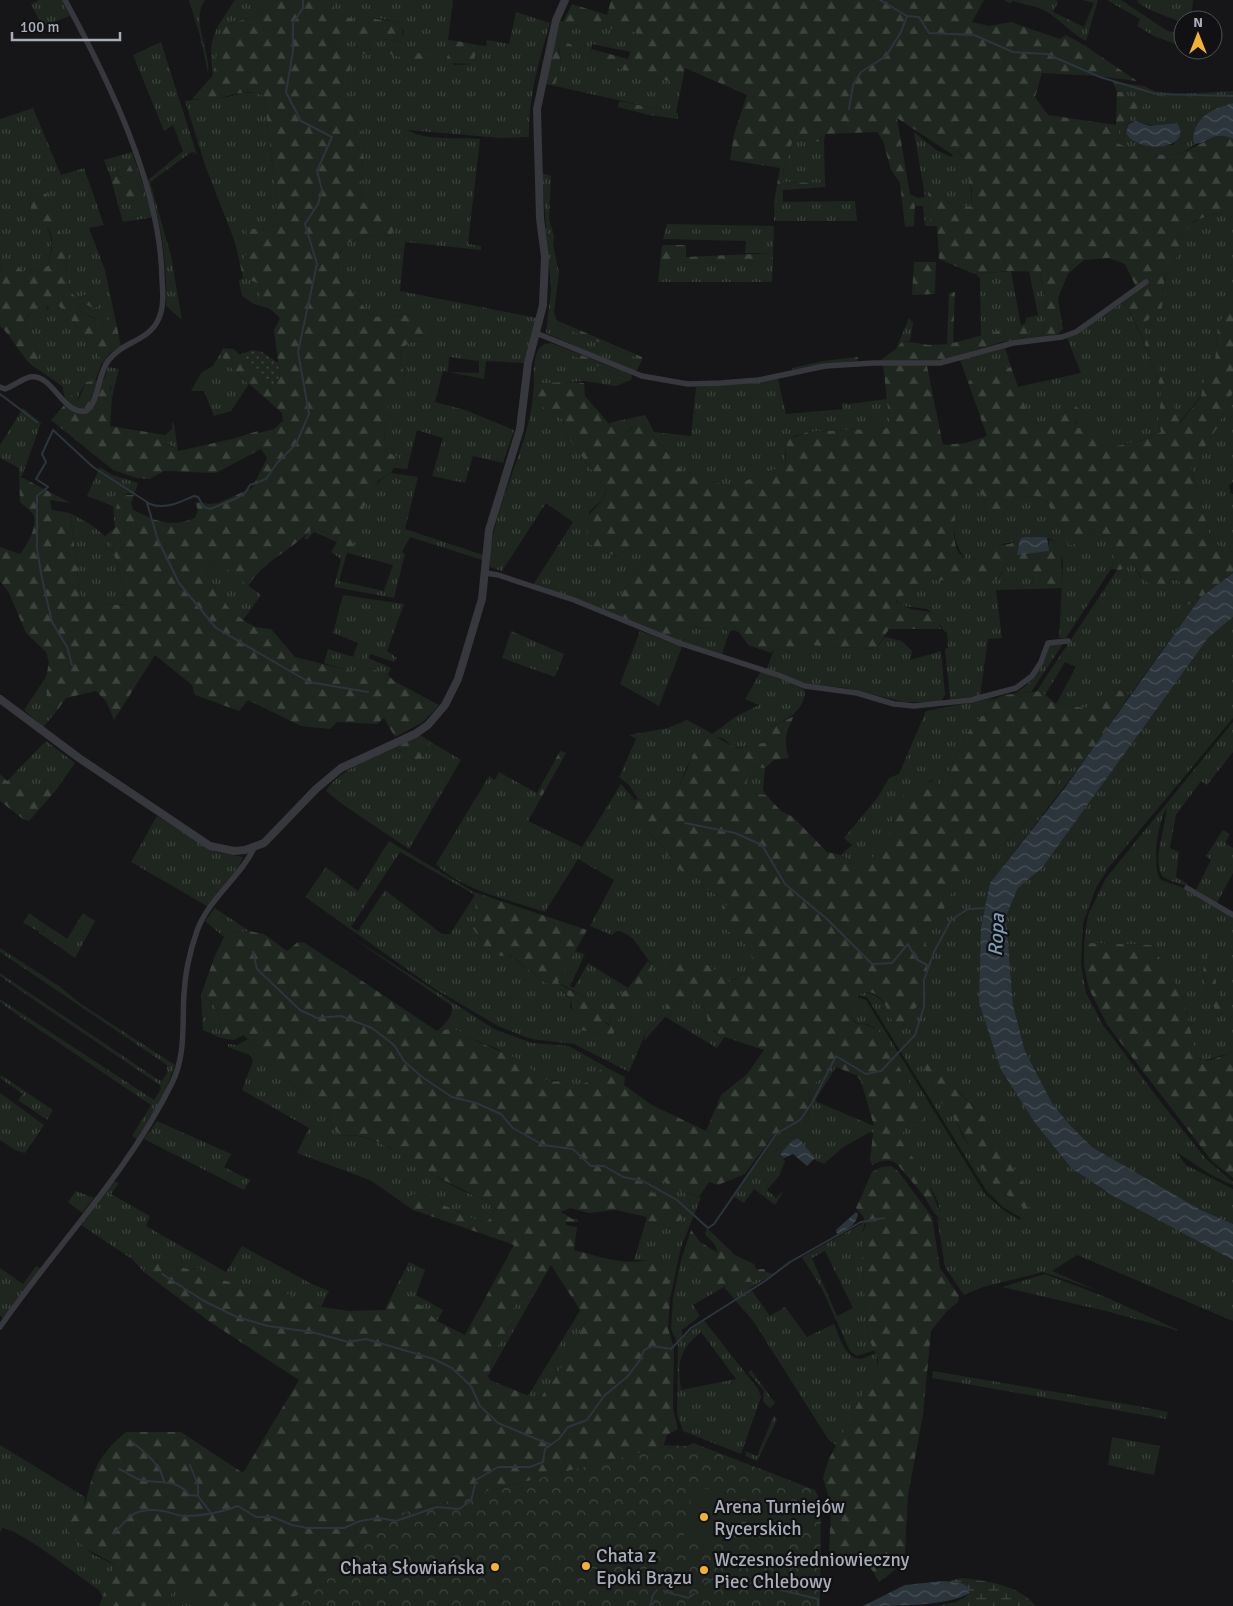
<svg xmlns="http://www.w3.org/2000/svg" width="1233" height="1606" font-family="Signika,sans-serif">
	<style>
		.grass { fill: url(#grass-tufts); fill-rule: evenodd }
		.forest { fill: url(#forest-firs); fill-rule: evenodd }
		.wetland { fill: url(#wetland-marsh) }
		.park { fill: url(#park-crowns) }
		.garden { fill: url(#garden-dots) }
		.pitch { fill: #1e261f }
		.water { fill: url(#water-waves) }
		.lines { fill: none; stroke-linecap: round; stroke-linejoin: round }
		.stream { stroke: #2c353c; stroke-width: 2 }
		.minor { stroke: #37383d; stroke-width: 5.5 }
		.tertiary { stroke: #37383d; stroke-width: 8 }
		.poi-dot { fill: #f2b134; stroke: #111113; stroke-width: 2 }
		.labels { text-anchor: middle; stroke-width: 4.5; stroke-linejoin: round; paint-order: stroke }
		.poi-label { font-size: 19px; fill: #a8adb8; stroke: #111113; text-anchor: start }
		.water-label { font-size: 20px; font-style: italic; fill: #7f9bb3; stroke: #111113 }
	</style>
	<defs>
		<pattern id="grass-tufts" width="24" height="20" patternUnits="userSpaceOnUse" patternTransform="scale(1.25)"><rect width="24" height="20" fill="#1e261f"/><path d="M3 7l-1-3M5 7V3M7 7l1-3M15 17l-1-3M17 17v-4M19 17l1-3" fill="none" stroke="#3c433d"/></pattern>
		<pattern id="forest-firs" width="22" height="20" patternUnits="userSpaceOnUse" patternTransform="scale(1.25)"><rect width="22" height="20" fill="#1e261f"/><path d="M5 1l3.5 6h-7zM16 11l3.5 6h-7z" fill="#3c433d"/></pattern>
		<pattern id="wetland-marsh" width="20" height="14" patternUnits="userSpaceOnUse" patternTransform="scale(1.25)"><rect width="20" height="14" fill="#1e261f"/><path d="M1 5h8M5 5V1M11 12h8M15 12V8" fill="none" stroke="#3c433d"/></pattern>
		<pattern id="park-crowns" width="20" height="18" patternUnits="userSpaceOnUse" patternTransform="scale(1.25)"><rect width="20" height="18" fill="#1e261f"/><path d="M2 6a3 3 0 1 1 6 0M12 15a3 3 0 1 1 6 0" fill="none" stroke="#3c433d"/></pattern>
		<pattern id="garden-dots" width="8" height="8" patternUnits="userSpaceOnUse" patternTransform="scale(1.25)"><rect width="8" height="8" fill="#1e261f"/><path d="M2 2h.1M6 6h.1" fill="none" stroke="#3c433d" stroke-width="1.8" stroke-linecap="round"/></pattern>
		<pattern id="water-waves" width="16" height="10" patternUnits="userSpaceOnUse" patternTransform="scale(1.25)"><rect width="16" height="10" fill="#2c353c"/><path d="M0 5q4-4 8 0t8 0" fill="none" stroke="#485056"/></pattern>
	</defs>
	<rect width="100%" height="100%" fill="#161618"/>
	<!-- grass -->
	<path class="grass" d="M39,0H62L70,16L42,26L31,4Z
		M189,0H205C190,22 211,49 208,73L200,36Z
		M235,0H268L256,16L229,24L213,75C207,37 215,31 235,0Z
		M351,0H453L448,40L457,41L452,52L454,65L473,64L478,45L486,46L487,40L509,44L516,12L550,23C539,61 528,98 529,137L501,138L408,130C422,141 462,137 480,139L468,244L481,246V250L405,242L400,291L537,318L525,363L486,361L484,379L443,371L435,402L465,410L514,430L503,463L473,456L465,483L432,476L443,438L417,430L407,469L393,468L399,458L387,452C380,419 385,406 406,380L401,363L400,349L411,342L424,341L432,331L423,318L407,315L371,317L338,270C339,264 339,255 342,250C349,235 377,237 392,235L378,208L362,202C358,178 369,144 359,125C356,118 350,112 345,106L351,61L326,40L335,36L353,18H344L334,9V4L338,1L343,3ZM377,18L399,22L404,31L401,42L372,37L370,39L369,55L360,53L357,48L360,31ZM449,357L479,361V373L448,372Z
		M1004,0H1056L1058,2L1053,12L1084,27L1094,3L1083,0H1098L1086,41C1069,32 1061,20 1047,12C1037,5 1024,5 1013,1L1010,3Z
		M1107,0H1121L1166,30L1183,36V47L1154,36L1137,26L1140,19Z
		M1138,0H1193L1191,20H1183V23L1150,10L1137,2Z
		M560,21L637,32L631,52L592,44L589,60C620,68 650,79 682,83L676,113L555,86L561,62L559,47L572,46L556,38Z
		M161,42L197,155L194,152L190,153L150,182L171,256L182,320L166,306C167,262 162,222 147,181L183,151L173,125L164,131L133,55Z
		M1113,82L1144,86L1154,91L1175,94L1233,91V103L1214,109L1193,142L1195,144C1175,164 1139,153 1117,143L1120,125L1129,124L1126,132L1134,142L1147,145H1173C1180,137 1179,132 1177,123L1154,126L1136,121L1132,122L1129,119L1130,112L1143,106L1123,92H1117Z
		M241,93H257L264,96L277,204L273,228L247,229L249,251L240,264L235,242L206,168L185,101C200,98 228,100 241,93Z
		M33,108L61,175L84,168L104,225L89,228L105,270L114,313L104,325C96,316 84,316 76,307L83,303L93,308L98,306L95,298L87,295L75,297C65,285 66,268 67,253H64V243L47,195L39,187L32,189L30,206C50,232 56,232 48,266L27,274L22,269L1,265L0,272V119Z
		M914,132L936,150L951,157L957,151C969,160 972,192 972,207L950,204L928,192L931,226H925L923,206H915L910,194L918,198L925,197Z
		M793,140L824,142L825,183L783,182L784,166Z
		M132,152L154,217L123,222L118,205L138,199L143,194L130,166L123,177L110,175L104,160Z
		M542,173L551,176L549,219L554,236L553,244L559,273L554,312L558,325L642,360L637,370L632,371L546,333L551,290Z
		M855,201L857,221H774V202Z
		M1233,210V302L1218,325L1215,361L1203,384L1201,396L1179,423L1143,330L1145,321L1165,294C1161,280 1169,270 1176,258C1180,251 1178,242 1182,235C1192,217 1214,214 1233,210Z
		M667,224L774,226L773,253H745L746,241L663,239Z
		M773,262L772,282H658L660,263Z
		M1011,271L1021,326L981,337L980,279L976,274Z
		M1029,271L1040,272L1046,305L1043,338L1022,339L1029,333L1031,322L1025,324L1026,318L1038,315Z
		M243,277L262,285L260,300L271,309L254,304L242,296L239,281Z
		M1123,302C1135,318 1156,370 1161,390C1163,400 1159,408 1158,417C1158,422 1160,428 1161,432L1143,440L1112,447L1095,430L1073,429L1077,421L1066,412L1052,420L1036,424L1030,421L1017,387L1081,373L1067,338L1079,333Z
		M51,305L59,306L99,353L101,365L95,381L86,382L79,394L78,401L62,386L39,370V355L24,323L30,312L39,318L45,317L46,311Z
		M909,318L913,323L910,341H903L894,361H879L896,349Z
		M545,344L631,380L616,386L584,381L534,384C534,372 532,350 545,344Z
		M1005,348L1011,367L979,376L968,382L960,360Z
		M220,354L227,364L249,384L231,411L214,416L204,391H191L201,373L213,366Z
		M108,367L119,369L112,398L111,387L104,379Z
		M778,379L786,414L843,409L842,403L849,404L887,399L890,428L807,432L794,436L785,453V465L730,487L683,472L643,423L632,427L623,436L618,434L609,423L645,415L654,432L691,436L696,387Z
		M1233,392V482L1229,486L1231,494H1233V551L1225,553L1210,536L1191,467L1217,428Z
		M533,397L543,407L562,419L568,437L606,490L602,500L589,512L588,528L590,544L599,550L619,557L624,551L648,547L651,553L622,593L605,610L533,585L573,522L546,503L502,571L490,567C490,508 527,455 533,397Z
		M23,408L41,423L22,476H19V468L0,458V445Z
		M172,422L174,424L178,451L167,443L165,435L172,429Z
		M100,467L112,475L138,483L134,495L127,493L121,513L126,519L115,529L113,506L87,496Z
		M391,473L418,477L405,529L483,555L482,560L410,537L402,552L405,554L394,598L334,587L341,559L331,552L337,542L314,532L307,540L304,538L312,528L344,540L354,535C362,511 367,486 391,473ZM347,553L393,565L384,591L339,581Z
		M958,491H975L983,495L987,515L1001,520L1006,510L1018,497L1034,496L1047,502L1069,546L1083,540L1094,530L1106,535L1114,558L1111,569L1066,638H1059L1063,562L1057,542C1052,540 1050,539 1047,537C1043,535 1000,544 996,546C986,552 979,558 968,561C949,543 953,515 958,491Z
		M70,513L90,524L110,540L128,604L98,605L81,599Z
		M211,561L221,564L261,595L243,620L228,607L205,571Z
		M1008,563H1023C1030,572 1035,577 1033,589L996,590L1002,638L988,639L980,696L950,699L945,649L948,648L947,633C938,627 938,613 926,609C916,606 903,610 896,600L928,580H996L1002,574L1004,566Z
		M1133,563L1141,578L1178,580L1185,586L1189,605L1199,595L1200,598L1130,695L1112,687L1086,708L1056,704L1076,667L1065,662L1045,695L1041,691L1036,692L1117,570Z
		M343,595L404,604L387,651L397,658L394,662L370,654L368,658L391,668L388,675L369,668L351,671L324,663L328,649L353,657L358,643L333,633Z
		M1233,617V718L1109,867L1096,888L1083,923L1081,964L1086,993L1103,1025L1160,1101L1205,1158L1233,1182V1185C1209,1176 1196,1164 1176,1152L1186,1165L1233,1189V1224L1201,1210L1092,1147L1069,1124L1052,1103L1025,1051L1013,1005L1006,916L1018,888L1042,868L1208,638Z
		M690,625L705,629L723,627L729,633L722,654L683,643Z
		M511,631L564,654L555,677L502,658Z
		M640,631L682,647L659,706L620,684Z
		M885,637L902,641L912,651L910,660L941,651L945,695L941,702H904L846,688L804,684L767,669L774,649L786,650L797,656L806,645L876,649Z
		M1064,642L1031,692L1014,694C1032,684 1046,664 1050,644Z
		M761,671L801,687L805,691C804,712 788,718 772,727L765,744L734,748L724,739L711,735L735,717L759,705L745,699Z
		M46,677L47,702L56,712L43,727L24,710Z
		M994,698L988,702L984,715L973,723L951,766L946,783L941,787L932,779L891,814L894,826L890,834L869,863L861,867L841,855L852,845L844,838L878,797L889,778L899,774L926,711Z
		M687,720L700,727L706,739L686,768L680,784L673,791L647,799H638L629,785L619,777L636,739L629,735L668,728Z
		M1233,722V752L1207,785L1201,781L1176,815L1170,848L1179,852L1176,877L1188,884V887C1181,883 1171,882 1165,878C1149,869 1168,820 1166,809C1158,822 1151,866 1161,880L1184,888L1233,917V1052L1203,1061L1197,1057L1183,998L1152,945L1084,943L1088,915L1106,878ZM1210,954L1222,1012L1218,1018L1203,975Z
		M46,741L75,763L56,790V787L27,791L10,778Z
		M431,742L461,760L409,849L345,806L326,791C337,771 375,756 395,748L419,763Z
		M1087,757L990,883L979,1003L1001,1070L1035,1123L1071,1168L1115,1197L1233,1260V1321L1077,1255L1052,1271L1096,1290L1043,1272L983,1287L964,1295L945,1267L937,1218L940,1220C946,1201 910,1156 900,1138L908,1123L920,1122L922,1118L909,1082L890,1054L888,1040L875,1028L867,1024L856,1023L849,1013L857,997L866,1000L985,1194L1002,1209L1020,1220L1021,1218L1004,1208L986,1190L867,997L859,995L864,992C885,996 888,1010 895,1029L903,1026L906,1018L923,1000L929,954L921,938L922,927L947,902L961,872L981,862L1018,831L1053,791L1063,774ZM921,1059L960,1093L983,1116L1003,1152L1030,1194L1009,1197L995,1186L962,1135L956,1121L937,1097Z
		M749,766L765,768L763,790L766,795L750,793L746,788L748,776L746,771Z
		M499,772L542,796L528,821L582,847L621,784L634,799L629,800L636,820L664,848L672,863L684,873L699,877L704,888L727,900L729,902L722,923C736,935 750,944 754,963L744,973L729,982L710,966L673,958L669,968L683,979L659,1019L646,1032L629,1072L574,1044L531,1039L498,1026L435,989L305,897L326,867L358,891L389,841L474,892L477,922L473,928L488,953L508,954L544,982L559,988L571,1000L570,1007L586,1031L610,1036C620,1009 643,991 651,963C640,951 635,933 617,931L612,935L590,926L614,880L578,859L545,912C512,901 459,889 436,864L489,776L495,780ZM400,852L475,895L450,934H442L385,890L358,931L351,927Z
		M157,816L215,852L243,857L235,874L207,906L131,862Z
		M1223,830L1230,834L1225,843L1233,848V873L1217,903L1196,890L1211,860L1206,856Z
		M215,908L249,931L231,933L224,937L205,921Z
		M87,916L95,921L75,958L38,932L43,933L46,925L71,941L78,935Z
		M347,934L494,1029L532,1043L569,1046L611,1070H600L587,1082L577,1087L555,1080L548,1081L498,1049L465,1036L458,1030L437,1031C444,1025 454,1016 452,1006Z
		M0,948L59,986L81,1004L175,1065L163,1097L137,1139L132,1136L151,1105L16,1014L0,1002V999L154,1100L161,1089L160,1085L18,989L0,976V973L157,1079L162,1081L167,1073V1065L0,952Z
		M574,951L585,954L570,986L574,988L588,963L628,988L613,1001L608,1009L611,1025L602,1021L589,1000L558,982Z
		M201,995C222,1003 218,1020 221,1038L203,1030Z
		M682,997L704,1007L708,1019L706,1024L723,1039L717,1048L667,1018Z
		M248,1039L270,1055L292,1085L328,1114L332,1126L341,1136C370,1130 405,1158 428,1172C447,1184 468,1193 488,1202L496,1207L488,1221L481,1222L417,1193L408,1205L413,1210L370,1180L297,1153L309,1128L242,1090L253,1061L250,1055L228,1047V1044L237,1045Z
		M831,1067H836L816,1099L817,1102L874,1126V1133L870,1132L842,1148L824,1164L815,1160L797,1138L780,1154L785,1161L779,1176L767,1190L776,1198L784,1190L775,1205L754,1189L744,1203L733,1196L765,1151L773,1153L792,1138L808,1120L810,1091L825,1069Z
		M1,1075L53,1110L47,1120L18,1100L23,1094L0,1078Z
		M0,1093L44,1125L25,1153L17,1151L0,1140Z
		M157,1121L231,1154L224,1167L250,1180L244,1190L144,1139Z
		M656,1179H661L672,1188L701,1198L681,1247L670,1299L667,1298L664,1263L659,1257L651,1260H634L646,1221L671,1228L681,1214L662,1197L647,1190Z
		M113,1181L119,1183L111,1194L150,1216L146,1226L226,1272L242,1246L310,1283L329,1291L321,1307L277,1290L214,1279L198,1268L188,1269L153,1261L146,1264L144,1272L132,1259L81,1225Z
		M76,1191L94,1198L82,1213L68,1202Z
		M865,1222L862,1234V1260L868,1337L875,1350L857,1356L850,1351L822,1289L802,1257ZM825,1251L853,1308L837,1316L812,1258Z
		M681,1260L724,1287L747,1281L753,1282L766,1272L774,1274L750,1288L770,1316L785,1307L807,1337L834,1324C840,1337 844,1358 861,1359L876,1353L878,1368L869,1382L837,1446L828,1439L754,1322L724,1287L693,1305L700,1316L682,1330V1336L684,1337L703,1319L758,1389L761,1397L741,1454L683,1431L677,1413L678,1345L671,1329L673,1298ZM701,1332L736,1379L681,1390C677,1363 679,1350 701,1332Z
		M409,1262L425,1270L416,1295L443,1310L437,1321C416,1306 418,1299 389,1301Z
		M36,1266L41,1269L3,1318L0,1316V1268L23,1284Z
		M1045,1274L1108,1298L1180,1331L1106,1311L1002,1287Z
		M534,1295L488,1376L497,1347L511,1325L513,1308L522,1297Z
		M581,1309L586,1319L568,1358L539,1400L528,1396Z
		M751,1370L775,1403L770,1408L763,1401L764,1391L748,1372Z
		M933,1371L1143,1407L1168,1412L1166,1419L932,1378Z
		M774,1415L777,1420L757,1461L746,1456L745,1451L757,1456Z
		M1112,1437L1160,1446L1154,1475L1108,1465Z
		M0,1445L85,1497L84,1507L72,1521L76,1539L94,1555L115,1565L103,1598L99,1590C81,1578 20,1529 2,1528L0,1533Z
		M173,1584L186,1589L204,1606H169Z"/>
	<!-- forest -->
	<path class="forest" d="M268,0H351L343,3L338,1L334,4V9L344,18H353L349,40L346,44L339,43L335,36L326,40L351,61L345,105C350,112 356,118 359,125C369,144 358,178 362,202L378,208L394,223L392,235C377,237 348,235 341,251C339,256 339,264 338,270L371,317L407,315L423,318L432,331L424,341L411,342L400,349L401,363L406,380C385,406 380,419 387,452L399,458L391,473L379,480L367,499L358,523L360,530L354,536V547H347L343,540L312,528C293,550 264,560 248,586L221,564L211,561L205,571L228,607L243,620L255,627L271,629L295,657L351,671L369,668L388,675L394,681L439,705L423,722L395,737L384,718L377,724L337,722L330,729L301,726L248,700L239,711L195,695L192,685L155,655L114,720L106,701L96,691L66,698L56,712L47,702L46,677L49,663L46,652L26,633L9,593L0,581V547L20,554C27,545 40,523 32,513C29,509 24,506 20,502L19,476L71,503L50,500L52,510L70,513L81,599C97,604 111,606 128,604L110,540L105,536L126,519L116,508L121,495H134L131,503L133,510C157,521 169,528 195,518L198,510L195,502L210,504L218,503L252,488L267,458L261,449L216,473L164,471L150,479L137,478L113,470L51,420L66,403L62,386L78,401L86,382L105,379L109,381L112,398L110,426L165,435L167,444L178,451L232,439L258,431L259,433L274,429L283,421L282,413L227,364L220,354L223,348L234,349L271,389L280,376L274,330L280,318L260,300L259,292L262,285L243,277L240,264L249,251L246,229L273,228L277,204L264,96C249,88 232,95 217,99C209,100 200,99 192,99L213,75L221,30L229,24L256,16Z
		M611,0H984L972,22L989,26L1011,22L1060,39L1066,35L1084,45L1137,81L1097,76L1042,73L1035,97L1048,115L1116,125L1117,92H1123L1144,106L1130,112L1129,119L1132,122L1120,126L1117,143C1138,152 1167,161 1189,150C1199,145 1208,139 1220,135L1225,134L1233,139V210L1213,214L1194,221L1181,236L1178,254L1164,279L1165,294L1160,314C1149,316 1146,320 1143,330L1180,423L1201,397L1203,384L1215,361L1218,325L1233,302V392L1217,428L1191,468L1210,536L1225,553L1233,551V573L1200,598L1199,595L1190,605L1180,597L1185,586L1178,580L1171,579L1164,588C1142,582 1144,582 1133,563L1120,570L1111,569L1114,558L1106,535L1094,530L1083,540L1069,546L1047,502L1034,496L1018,497L1006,510L1001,520L994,521L987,515L983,495L975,491H959C955,505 950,541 959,553C962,556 965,558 968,561L977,558L983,547L1010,544L1020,539L1018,554L1048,551L1049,540L1057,542L1061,548L1062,588L1033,589C1035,577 1030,572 1023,563H1008L1004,566C1002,573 1000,579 992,581L928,580L896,600V602C901,604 906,608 911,609C928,613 935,607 941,629H889L876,649L806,645L803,653L797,656L786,650L774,649L771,653L748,645L739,632L732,630L729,633L723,627L705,629L691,625L683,643L605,610L622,593L651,553L648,547L624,551L620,557L599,550L590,544L584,521C591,510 604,503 606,490L568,437L562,419L543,407L533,397L534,384L563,382L584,383L585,396L618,434L623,436L638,422L643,423L683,472L730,487L785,465L787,440L807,432L890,428L883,364L927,366L943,445L966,443L987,436L968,382L979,376L1011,367L1030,421L1036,424L1052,420L1076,406L1079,409L1074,428H1082L1089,423L1112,447L1143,440L1161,432C1160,427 1158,422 1158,417C1159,408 1163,400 1161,390C1156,370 1136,318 1123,302L1137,289L1125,264L1109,258L1084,260L1068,274L1058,298L1063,329L1058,334L1043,338L1046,305L1040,272L1007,271L974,274L939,259L937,226H931L928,192L950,204L972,207V190L962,155L957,151L953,155L897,118L910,194L915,206L914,226L905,227L900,183L891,170L883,141L877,132L825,134L824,142L793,140L784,166L783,182L825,183L826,187L783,190V202H774L780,168L730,160L734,134L747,95L685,68L682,83C650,79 620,68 589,60L591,49L628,59L637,32L563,22L572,4L607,15Z
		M367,18L399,22L403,25L402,42L372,37L370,39L369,55L359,53C355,45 359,23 367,18Z
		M556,38L572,45L571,49L558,47L561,62L555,86L545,84Z
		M457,41L478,45L473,64L448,63L447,57Z
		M387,49L432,55V59C417,60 400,59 386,52Z
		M619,101L678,113V119L649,115L618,107Z
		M130,165L143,195L138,199L118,205L110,175L123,177Z
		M39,187L47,195L64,243V252L67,253C66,268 65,285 75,297L87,295L95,298L98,306L93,308L83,303L76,307C84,316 96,317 104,325L114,313L121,346L110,353L101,365L99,353L59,306L47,307L45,317L39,318L30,312L24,322L39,355V370C22,361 15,339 0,326V272L2,261L17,266L27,274L48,266C51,255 56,237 47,228H41C30,218 29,204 32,189Z
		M662,245H686V257L773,253V262L660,263Z
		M914,262H936L935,294L912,295Z
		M955,292L953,343L1032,322L1029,334L1021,339L1002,342L939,361H894L896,349L903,341L929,345L947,344L949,293Z
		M556,320L642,357V360L558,325Z
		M551,343L632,375L631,380L545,344Z
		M858,357L857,361L818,365L794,372L792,368L823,361Z
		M1112,687L1130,695L1087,757L1063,774L1053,791L1018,831L981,862L961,873L938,921L922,927C922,936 921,942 929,948V954L923,1000L906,1018L903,1026L895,1029C890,1014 881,985 860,994L849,1013L855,1023C869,1024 876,1028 886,1038C890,1043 888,1050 892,1056C901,1071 927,1104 921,1122L908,1123L900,1138L928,1181L938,1208L946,1219L944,1223L934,1213L924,1196L897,1164C889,1158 881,1161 872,1165L870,1160L874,1126L861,1081L856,1075L836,1067L825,1069L810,1091L808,1120L792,1138L773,1153L765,1151L776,1134L775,1133L745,1174L718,1185L709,1182L699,1197L672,1188L661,1179H656L647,1190L662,1197L681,1214V1219L672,1228L646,1221L647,1217L616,1210L589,1213L570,1208L561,1212L572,1219H578V1222H566V1225L577,1227L574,1250C601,1257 632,1269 659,1256L671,1271L667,1298L670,1299L668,1328L674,1348L673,1409L678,1429L667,1435L663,1447L397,1514L284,1606H204L186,1589L173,1584L169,1606H99L115,1565C102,1556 70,1544 67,1526L75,1514L84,1507C94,1471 95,1458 126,1432H181L243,1473L299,1380L210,1322L144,1272L146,1264L153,1261L188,1269L198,1268L214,1279L277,1290L321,1307L349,1311L385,1310L389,1301L404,1300L420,1305L437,1321L465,1335L514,1245L413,1210L408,1205L407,1197L417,1193L481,1222L488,1221L496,1208C476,1195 453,1185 431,1174C406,1160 372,1129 341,1136L332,1126L328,1114L292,1085L270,1055L243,1035L234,1040L221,1038C218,1020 222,1003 201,995L214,958L224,937L231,933L249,931L264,934L287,951L298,942L305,943L437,1031C451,1030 452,1025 465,1036L516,1058L548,1081L572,1082L577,1087L587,1082L600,1070H611L625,1077L624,1085L652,1105L706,1131L721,1095L747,1074L764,1050L725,1037L723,1039L714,1030H705L708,1019L704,1007L682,997L667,1018L665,1017L644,1041L646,1032L659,1019L683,979L669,968L673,958L677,954L710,966L730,982L744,973L753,963C749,936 730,938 721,923C720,920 719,914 719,911L729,903L727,900L704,888L699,877L684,873L672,863L664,848L636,820L628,800L647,799L673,791L680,784L698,745L706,739L700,727C707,730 732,748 738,748C746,748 756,744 765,743L772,727L794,716C786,731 783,742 789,758L774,760L765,768L749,766L746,771L748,776L746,788L750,793L766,795L781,811L793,817L827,852L841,855L861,867L869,863L890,833L894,826L891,814L905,793L916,785L922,786L937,778V784L941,787L946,783L951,766L973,723L984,715L988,702L1004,695L1041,691L1056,704L1086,708ZM551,1265L586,1319L568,1358L539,1400L490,1380L488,1376L497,1347L511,1325L513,1308L522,1297L534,1295Z
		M420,735L431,742L419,763L395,748Z
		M560,751L566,753L542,796L537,793Z
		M0,774L7,781L10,778L27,791L56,787V790L29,821L23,819L0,801Z
		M474,892L587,930L558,982C571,995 602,997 602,1021L608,1025L611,1024L608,1009L613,1001L628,988L648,961L653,966L646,979L614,1026V1033L610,1036L581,1030L574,1021L571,1000L568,996L559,988L544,982L509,954L502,956L488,953L473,928L477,922Z
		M29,913L46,925L42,933L23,923Z
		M83,913L87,916L78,935L70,942L67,939Z
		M1084,943L1152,945L1183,998L1197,1057C1206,1066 1222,1055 1233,1052V1178L1212,1161L1108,1026L1089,989L1084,966Z
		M1210,953L1222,1012L1218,1018L1203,975L1204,965Z
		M926,1055L944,1075L947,1081L983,1116L1003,1152L1030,1194L1032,1206L1025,1209L995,1186L977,1161L956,1121L937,1097L921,1059Z
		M891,1166L898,1171L932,1217L940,1268L959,1296L958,1302L947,1311L931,1331L923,1415L908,1495L905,1553C900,1567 891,1574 879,1582L863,1555H845L829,1553L831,1505L823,1478L828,1461L869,1382L878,1368V1359L868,1337L862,1260V1234L866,1225L863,1216L856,1208L872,1172L881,1167Z
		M707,1228L735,1255L754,1264L756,1269H764L766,1272L753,1282C743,1280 732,1288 722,1286C705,1282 700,1267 683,1263L681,1260L691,1230L700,1242L718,1253L715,1245L705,1234Z"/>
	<!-- wetland -->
	<path class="wetland" d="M961,1578C987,1581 1017,1584 1036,1606H938L956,1602L965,1597L969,1593L961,1583L949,1581Z"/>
	<!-- park -->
	<path class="park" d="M693,1443L815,1490L821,1503L820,1606H284L397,1514L663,1447V1445L687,1446Z"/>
	<!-- garden -->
	<path class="garden" d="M253,350L262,352L278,363L280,376L271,389L238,355Z"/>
	<!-- pitch -->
	<path class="pitch" d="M694,1486L726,1493L715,1547L683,1540Z"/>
	<!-- water -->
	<path class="water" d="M1233,103V139C1214,130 1211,142 1195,144C1192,140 1193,138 1194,133C1199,114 1215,108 1233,103Z
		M1136,121L1150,126L1177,123C1195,152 1132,153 1126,132L1129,124Z
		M1025,537H1047L1049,551L1017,555L1020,539Z
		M1233,573V617L1208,638L1042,868L1018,888L1006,916L1013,1005L1025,1051L1052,1103L1069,1124L1092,1147L1201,1210L1233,1224V1260L1115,1197L1071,1168L1035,1123L1001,1070L979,1003L981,928L990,883L1064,789L1200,598Z
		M798,1138L815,1158L807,1166L793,1154L784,1158L780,1154L792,1141Z
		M856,1212L858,1214C856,1226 847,1229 837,1234L836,1230Z
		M944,1581L961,1583L968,1587L969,1593C952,1606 889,1606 863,1606L905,1585Z"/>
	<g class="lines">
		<!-- stream -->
		<path class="stream" d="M880,0L907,16L919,17L929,33L974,35L1013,52L1047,54L1100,77L1156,94L1233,96
			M849,109L853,85L861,72L886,56L901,32L907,16
			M0,394L37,422
			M147,503L158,540L179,583L216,628L309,682L368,692
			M72,665L67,647L52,622L42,578L37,549V496L48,487L36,479L46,462L42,454L53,430L93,467L150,504C165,510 180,502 194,496L198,497L204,507L210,509L237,498L245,493L250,485L266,479L277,463L296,444L309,414L298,352L317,264L305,224L318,204L322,190L317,171L332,137L301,121L286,92L293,51V23L303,8V0
			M685,823L735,833L762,845L785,884L827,919L872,964L892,963L908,944L916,959L929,966
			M253,952L257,969L300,1010L317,1018L341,1016L372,1028L394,1045L404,1061L422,1077L452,1097L476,1103L501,1114L513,1128L543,1145L573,1149L591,1166H604L623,1177L643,1181L677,1200L708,1228L714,1224L776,1134L800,1120L812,1103L836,1056L866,1074L881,1071L915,1035L924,1007V980L934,952L951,920L968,909L987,908
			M162,1274L204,1301L237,1317L268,1326L312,1332L348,1342L366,1339L434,1359L452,1368L471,1386L480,1406L498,1423L551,1445
			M132,1442C146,1453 159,1463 164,1481
			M190,1465L198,1485V1496
			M119,1469C126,1472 134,1478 141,1480C159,1484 177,1478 189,1495L198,1496L211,1513
			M114,1534C129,1515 136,1507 163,1511C170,1512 178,1516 185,1516C203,1516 222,1512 238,1506L256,1517H273L292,1525L307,1528H344L360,1521L379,1518L396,1521L437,1507L459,1509L471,1501L476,1480L498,1467H530L543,1462L545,1449L559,1439L568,1427L587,1420L604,1396L628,1376L640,1360L644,1350L652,1346L671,1349L691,1328L765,1281L790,1262L861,1222L884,1218
			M718,1575L818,1599V1606
			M705,1584L714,1578
			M664,1591L676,1595
			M678,1595L688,1598L694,1594
			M650,1606L653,1595L657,1590"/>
		<!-- minor -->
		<path class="minor" d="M536,333L642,376L688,384L721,383L759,380L825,366L874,363H940L1013,343L1062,337L1076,332L1146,282
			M0,387L5,389C13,386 22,379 30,377C53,373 62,415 86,411C100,400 97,376 108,361C122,341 149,342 159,318C164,306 163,293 162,280C161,187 109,81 65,0
			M486,573L498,575L574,600L679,643L778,675L805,686L857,693L894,704L914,706L971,700L1016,688L1032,676L1041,662L1048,643L1068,641
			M1187,888L1233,915
			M0,1327C56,1246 128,1173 172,1083C186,1055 182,1025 184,994C185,973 190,951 197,931C208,899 240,878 254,848"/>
		<!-- tertiary -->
		<path class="tertiary" d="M0,699L79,758L210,846L234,851L245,850L264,843L316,789L341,768L415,734L428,725L445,705L458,679L482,599L489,530L520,429L528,363L543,305L545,257L540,218L537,109L556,20L565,0"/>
	</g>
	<!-- markers -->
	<g class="poi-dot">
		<circle cx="704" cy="1517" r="5"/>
		<circle cx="586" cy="1566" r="5"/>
		<circle cx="495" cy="1567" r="5"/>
		<circle cx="704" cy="1570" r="5"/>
	</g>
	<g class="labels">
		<!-- poi labels -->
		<g class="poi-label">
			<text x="714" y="1513">Arena Turniejów<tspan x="714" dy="22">Rycerskich</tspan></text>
			<text x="596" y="1562">Chata z<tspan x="596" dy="22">Epoki Brązu</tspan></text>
			<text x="714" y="1566">Wczesnośredniowieczny<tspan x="714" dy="22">Piec Chlebowy</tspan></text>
			<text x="485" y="1574" text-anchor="end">Chata Słowiańska</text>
		</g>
		<!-- water labels -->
		<g class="water-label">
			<text transform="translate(996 935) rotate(-87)" y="7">Ropa</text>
		</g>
	</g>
	<!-- north arrow -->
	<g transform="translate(1198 35)"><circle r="24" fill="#111113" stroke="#4d4f55"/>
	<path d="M0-4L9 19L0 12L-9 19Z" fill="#f2b134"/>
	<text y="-8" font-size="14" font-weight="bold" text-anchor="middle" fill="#a8adb8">N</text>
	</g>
	<!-- scale -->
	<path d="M12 32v8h108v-8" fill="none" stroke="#a8adb8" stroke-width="2.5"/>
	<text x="20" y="32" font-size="15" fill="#a8adb8" stroke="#111113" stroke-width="4" paint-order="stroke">100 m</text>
</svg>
